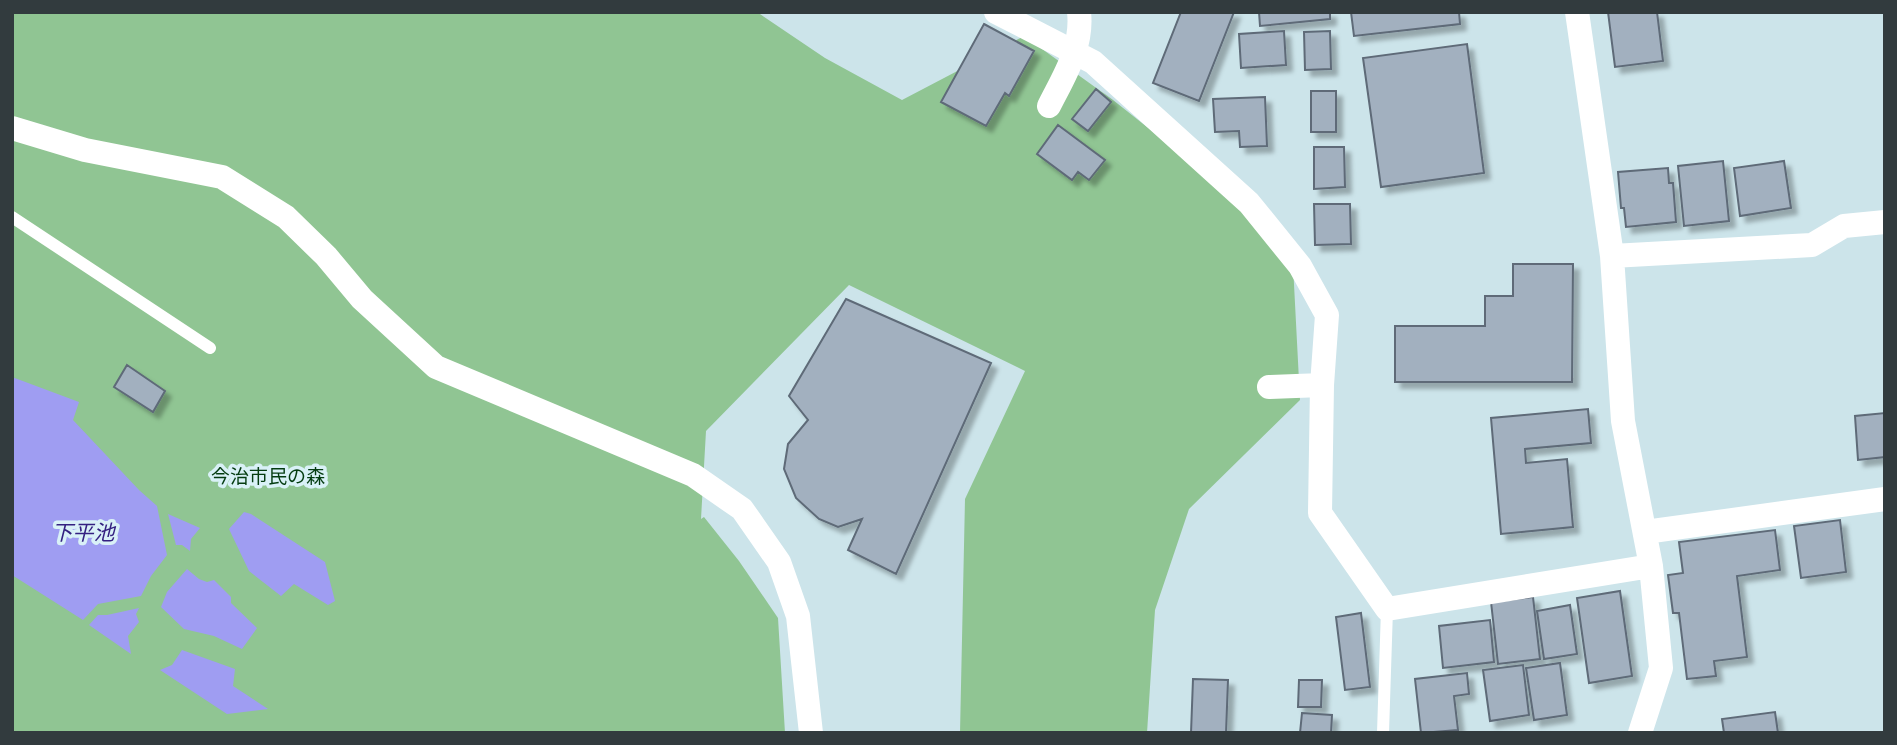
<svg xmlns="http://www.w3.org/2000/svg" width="1897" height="745" font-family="Rubik,'Noto Sans JP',sans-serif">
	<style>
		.green { fill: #90c593 }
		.water { fill: #9f9df2 }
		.building { fill: #a2b0bf; stroke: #5e6b78; stroke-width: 2; filter: url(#shadow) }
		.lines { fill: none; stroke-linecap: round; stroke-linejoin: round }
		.service { stroke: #fff; stroke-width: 12 }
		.minor { stroke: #fff; stroke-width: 24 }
		.labels { text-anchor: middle; stroke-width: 7; stroke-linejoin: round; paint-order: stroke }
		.park-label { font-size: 19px; fill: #043c10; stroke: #d9f1f7 }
		.water-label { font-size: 21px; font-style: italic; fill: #342181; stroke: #d9f1f7 }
	</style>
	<defs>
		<filter id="shadow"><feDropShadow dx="6" dy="6" stdDeviation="2" flood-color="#0004"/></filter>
	</defs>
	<rect width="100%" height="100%" fill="#cce4ea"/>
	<!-- green -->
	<path class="green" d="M12,12H757L825,58L902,100L1024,36L1113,100L1244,204L1293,265L1300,400L1189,509L1155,610L1147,733H960L965,499L1025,371L849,285L706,431L701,519L704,517L739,561L778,618L785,733H12Z"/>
	<!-- water -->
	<path class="water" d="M12,377L79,402L73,420L139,490L157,506L167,555L151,576L141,596L98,604L83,620L12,575Z
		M244,512L251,514L325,562L335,601L328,605L294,584L281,596L249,571L229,529Z
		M168,514L200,528L191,539L190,551L182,545H176Z
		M187,569L199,579L207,582L214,580L231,597V603L257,628L242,649L214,636L184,629L161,607L167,592Z
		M139,608L136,614L139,622L128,636L131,654L89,625L98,615H107Z
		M182,650L235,669L233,686L268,709L227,714L160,670L172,665Z"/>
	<!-- building -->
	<path class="building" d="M1181,12H1234L1199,101L1153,83Z
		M1259,12H1330V19L1260,26Z
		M1351,12H1459L1460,24L1354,36Z
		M1608,12H1657L1663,61L1615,67Z
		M984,24L1034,51L1009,96L1005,93L986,126L941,102Z
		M1284,31L1286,65L1241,68L1239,34Z
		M1330,31L1331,69L1305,70L1304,32Z
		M1467,44L1484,173L1381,187L1363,58Z
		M1096,89L1111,102L1088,131L1072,119Z
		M1311,91H1336V132H1311Z
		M1265,97L1267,146L1240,147L1239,131L1215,132L1213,99Z
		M1058,125L1105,160L1089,180L1078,172L1072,180L1037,154Z
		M1314,147H1344L1345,187L1314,189Z
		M1723,161L1729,221L1684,226L1678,166Z
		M1784,161L1791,208L1740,216L1734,168Z
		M1668,168L1669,183H1673L1676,222L1626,227L1624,208H1621L1618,172Z
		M1314,204H1350L1351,244L1315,245Z
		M1513,264H1573L1572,382H1395V326H1485V296H1513Z
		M846,299L991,363L896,574L848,550L862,519L838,527L819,519L796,498L784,469L788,444L808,420L789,396Z
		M127,365L165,391L153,412L114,387Z
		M1588,409L1591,443L1525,449L1526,463L1567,459L1573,527L1501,534L1491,418Z
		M1885,413V457L1858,460L1855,416Z
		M1840,520L1846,572L1801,578L1794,526Z
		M1775,530L1780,570L1737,576L1747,657L1714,661L1716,676L1687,679L1679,613H1673L1668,575L1683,573L1679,542Z
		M1620,591L1632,676L1589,683L1577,598Z
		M1533,597L1540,659L1498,664L1491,602Z
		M1570,605L1577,654L1544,659L1537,611Z
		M1361,613L1370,687L1345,690L1336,617Z
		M1490,620L1494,662L1443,668L1439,626Z
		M1560,663L1567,715L1534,720L1526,668Z
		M1523,665L1529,715L1490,721L1483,670Z
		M1467,673L1469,694L1454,696L1458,730L1421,733L1415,679Z
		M1193,679L1228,680L1226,733H1191Z
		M1299,680H1322L1321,707H1298Z
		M1775,712L1778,733H1724L1722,719Z
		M1302,713L1332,715L1331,733H1300Z"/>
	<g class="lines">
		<!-- service -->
		<path class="service" d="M12,217L210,348
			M1383,733L1387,609"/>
		<!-- minor -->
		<path class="minor" d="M996,12L1093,62L1249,203L1300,266L1327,315L1322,385
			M1577,12L1612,256L1623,421L1651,566L1661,668L1640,733
			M1049,106C1064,76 1083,47 1079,12
			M12,128L85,150L222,177L286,217L326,256L362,299L436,367L693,475L742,509L779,562L798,616L811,733
			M1612,256L1812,245L1844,226L1885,222
			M1269,387L1322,385L1320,513L1387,609L1651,566
			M1645,532L1885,499"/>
	</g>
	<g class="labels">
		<!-- park labels -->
		<g class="park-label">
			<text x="268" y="483">今治市民の森</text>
		</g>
		<!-- water labels -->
		<g class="water-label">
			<text x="83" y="540">下平池</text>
		</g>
	</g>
	<!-- border -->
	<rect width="1897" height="745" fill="none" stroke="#323b3e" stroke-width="28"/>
</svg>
